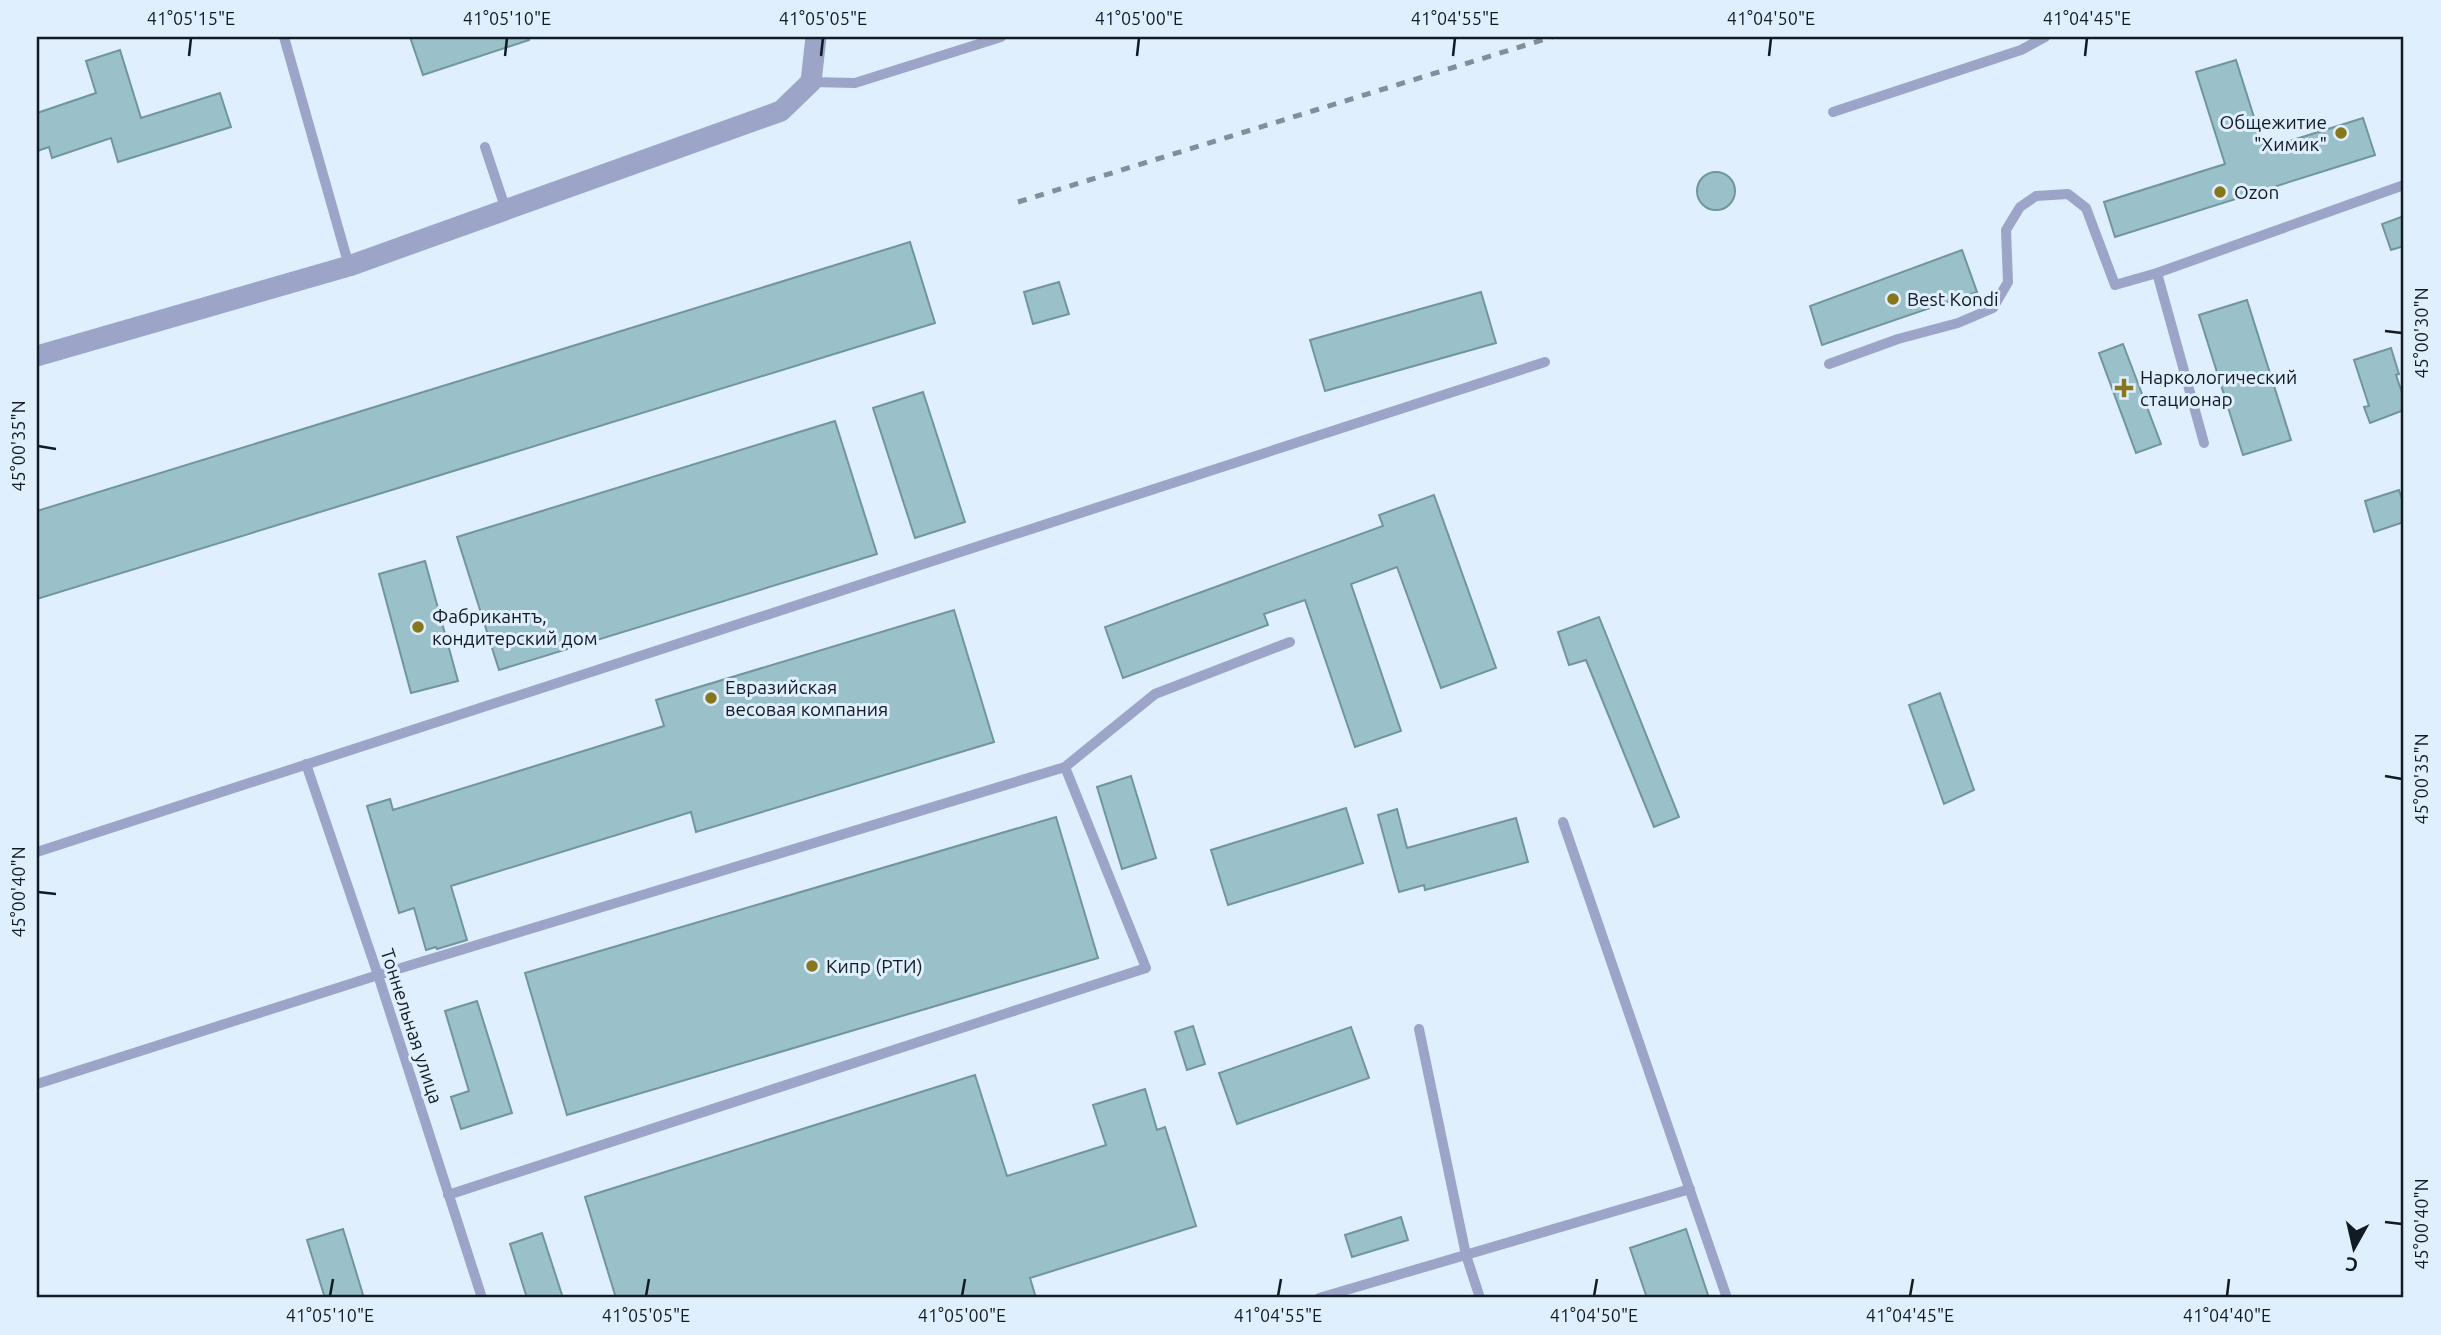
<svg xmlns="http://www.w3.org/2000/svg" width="2441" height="1335" font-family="Ubuntu,sans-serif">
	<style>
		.building { fill: #9ac0ca; stroke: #70959f; stroke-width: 2 }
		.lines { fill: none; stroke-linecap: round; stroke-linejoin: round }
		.lane { stroke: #9ca4c8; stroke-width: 10 }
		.street { stroke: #9ca4c8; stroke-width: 21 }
		.rail { stroke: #828e9a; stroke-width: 5; stroke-dasharray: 9 9; stroke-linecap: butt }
		.ticks { fill: none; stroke: #121b23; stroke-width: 2.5 }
		.poi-dot { fill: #87771c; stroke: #e0effe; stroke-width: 2.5 }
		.labels { text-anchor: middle; stroke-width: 6; stroke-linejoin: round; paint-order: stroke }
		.poi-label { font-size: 19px; fill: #121b23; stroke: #e0effe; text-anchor: start }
		.street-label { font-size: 19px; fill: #121b23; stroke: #e0effe }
		.neatline { fill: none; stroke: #121b23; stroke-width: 2.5 }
		.ticks-label { font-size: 18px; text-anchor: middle; fill: #121b23 }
	</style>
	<rect width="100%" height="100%" fill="#e0effe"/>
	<!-- building -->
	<path class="building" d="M410,37H529V40L423,75Z
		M120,50L141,118L220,93L231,127L118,162L111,138L52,158L49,147L37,151V113L96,93L86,61Z
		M2236,60L2264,149L2363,118L2375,155L2115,237L2104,202L2225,164L2196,72Z
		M1697 191a19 19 0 1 1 38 0a19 19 0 1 1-38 0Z
		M2404,216V246L2391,250L2382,224Z
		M910,242L935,323L37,599V511Z
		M1962,250L1977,292L1822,345L1810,306Z
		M1059,282L1069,314L1033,324L1024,292Z
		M1481,292L1496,343L1325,391L1310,340Z
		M2247,300L2291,440L2243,455L2199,315Z
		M2123,344L2161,444L2136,453L2099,353Z
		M2391,348L2399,374L2396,375L2404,399V410L2370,423L2364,407L2369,406L2354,360Z
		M923,392L965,522L915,538L873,408Z
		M835,421L877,554L499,670L457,537Z
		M2399,490L2404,505V522L2374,532L2365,501Z
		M1434,495L1496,668L1441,688L1397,567L1351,584L1401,731L1355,747L1305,600L1264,614L1268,625L1123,678L1105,627L1383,526L1379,515Z
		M425,561L458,681L411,693L379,574Z
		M954,610L994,742L696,832L691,812L451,886L467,940L437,949L436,947L426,950L414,908L399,913L367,806L390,799L393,810L664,726L656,700Z
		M1599,617L1679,817L1654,827L1586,660L1569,665L1558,632Z
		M1940,693L1974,790L1944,804L1909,705Z
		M1131,776L1156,858L1122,869L1097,787Z
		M1346,808L1363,863L1228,905L1211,850Z
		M1397,809L1407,848L1516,818L1528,862L1425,890L1424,885L1399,892L1378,815Z
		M1056,817L1098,958L567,1115L525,973Z
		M477,1001L512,1113L461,1129L451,1097L469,1091L445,1011Z
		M1193,1026L1205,1064L1187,1070L1175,1032Z
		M1351,1027L1369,1078L1237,1124L1219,1073Z
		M975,1075L1007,1176L1106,1145L1093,1105L1145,1089L1157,1130L1165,1127L1196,1226L1030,1278L1036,1298H616L585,1197Z
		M1401,1217L1408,1240L1352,1257L1345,1235Z
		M343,1229L364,1298H325L307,1240Z
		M1686,1229L1709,1298H1647L1630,1248Z
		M542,1233L563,1298H527L510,1244Z"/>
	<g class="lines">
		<!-- lane -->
		<path class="lane" d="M284,37L349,266
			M811,82L855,83L1001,37
			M1833,112L2021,50L2045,37
			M485,147L506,210
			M1829,364L1898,339L1958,323L1993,308L2008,282L2006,230L2020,207L2036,196L2068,194L2086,208L2115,285L2157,273
			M2204,443L2157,273L2404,185
			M306,764L378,975L482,1298
			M1065,767L1155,694L1290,642
			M1563,822L1727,1298
			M37,852L1545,362
			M1419,1029L1466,1255L1480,1298
			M37,1084L378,975L1065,767L1146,968L448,1195
			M1319,1298L1690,1189"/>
		<!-- street -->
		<path class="street" d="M37,356L349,266L781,111L811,82L816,37"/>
		<!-- rail -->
		<path class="rail" d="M1018,202L1552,37"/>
	</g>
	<!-- ticks -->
	<path class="ticks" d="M189,56L191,38M505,56L507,38M821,56L823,38M1137,56L1139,38M1453,56L1455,38M1769,56L1771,38M2085,56L2087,38M2385,331L2402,333M38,446L56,449M2385,776L2402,779M38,892L56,894M2385,1222L2402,1224M330,1296L333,1279M646,1296L649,1279M962,1296L965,1279M1278,1296L1281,1279M1594,1296L1597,1279M1910,1296L1913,1279M2227,1296L2229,1279"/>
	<!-- markers -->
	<g class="poi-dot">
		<circle cx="2341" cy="133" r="7"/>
		<circle cx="2220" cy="192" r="7"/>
		<circle cx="1893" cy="299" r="7"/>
		<path d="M2120.5 377.5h7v7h7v7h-7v7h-7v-7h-7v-7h7z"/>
		<circle cx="418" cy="627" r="7"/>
		<circle cx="711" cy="698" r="7"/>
		<circle cx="812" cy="966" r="7"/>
	</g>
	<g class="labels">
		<!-- poi labels -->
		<g class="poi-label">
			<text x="2327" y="129" text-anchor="end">Общежитие<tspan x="2327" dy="22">"Химик"</tspan></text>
			<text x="2234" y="199">Ozon</text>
			<text x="1907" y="306">Best Kondi</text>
			<text x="2140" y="384">Наркологический<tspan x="2140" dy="22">стационар</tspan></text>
			<text x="432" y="623">Фабрикантъ,<tspan x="432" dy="22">кондитерский дом</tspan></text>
			<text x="725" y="694">Евразийская<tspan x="725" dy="22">весовая компания</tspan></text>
			<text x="826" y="973">Кипр (РТИ)</text>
		</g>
		<!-- street labels -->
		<g class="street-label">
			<text transform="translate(412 1026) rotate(72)" y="7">Тоннельная улица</text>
		</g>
	</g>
	<!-- border -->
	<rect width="2441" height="1335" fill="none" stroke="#e0effe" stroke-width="77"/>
	<!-- north arrow -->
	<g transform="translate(2354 1248) rotate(188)" stroke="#e0effe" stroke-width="5" paint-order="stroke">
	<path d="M0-5L12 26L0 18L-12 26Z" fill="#121b23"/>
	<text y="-10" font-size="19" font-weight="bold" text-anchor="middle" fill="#121b23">С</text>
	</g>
	<rect x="38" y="38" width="2364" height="1258" class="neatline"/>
	<g class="ticks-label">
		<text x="191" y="25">41°05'15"E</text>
		<text x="507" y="25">41°05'10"E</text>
		<text x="823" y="25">41°05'05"E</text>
		<text x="1139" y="25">41°05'00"E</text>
		<text x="1455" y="25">41°04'55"E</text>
		<text x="1771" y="25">41°04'50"E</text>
		<text x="2087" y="25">41°04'45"E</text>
		<text transform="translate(2422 333) rotate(-90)" y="6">45°00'30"N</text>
		<text transform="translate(19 446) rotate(-90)" y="6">45°00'35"N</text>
		<text transform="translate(2422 779) rotate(-90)" y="6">45°00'35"N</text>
		<text transform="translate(19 892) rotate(-90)" y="6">45°00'40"N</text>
		<text transform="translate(2422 1224) rotate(-90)" y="6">45°00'40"N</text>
		<text x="330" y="1322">41°05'10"E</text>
		<text x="646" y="1322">41°05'05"E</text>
		<text x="962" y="1322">41°05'00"E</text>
		<text x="1278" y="1322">41°04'55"E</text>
		<text x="1594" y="1322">41°04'50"E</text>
		<text x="1910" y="1322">41°04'45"E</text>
		<text x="2227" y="1322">41°04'40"E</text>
	</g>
</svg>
